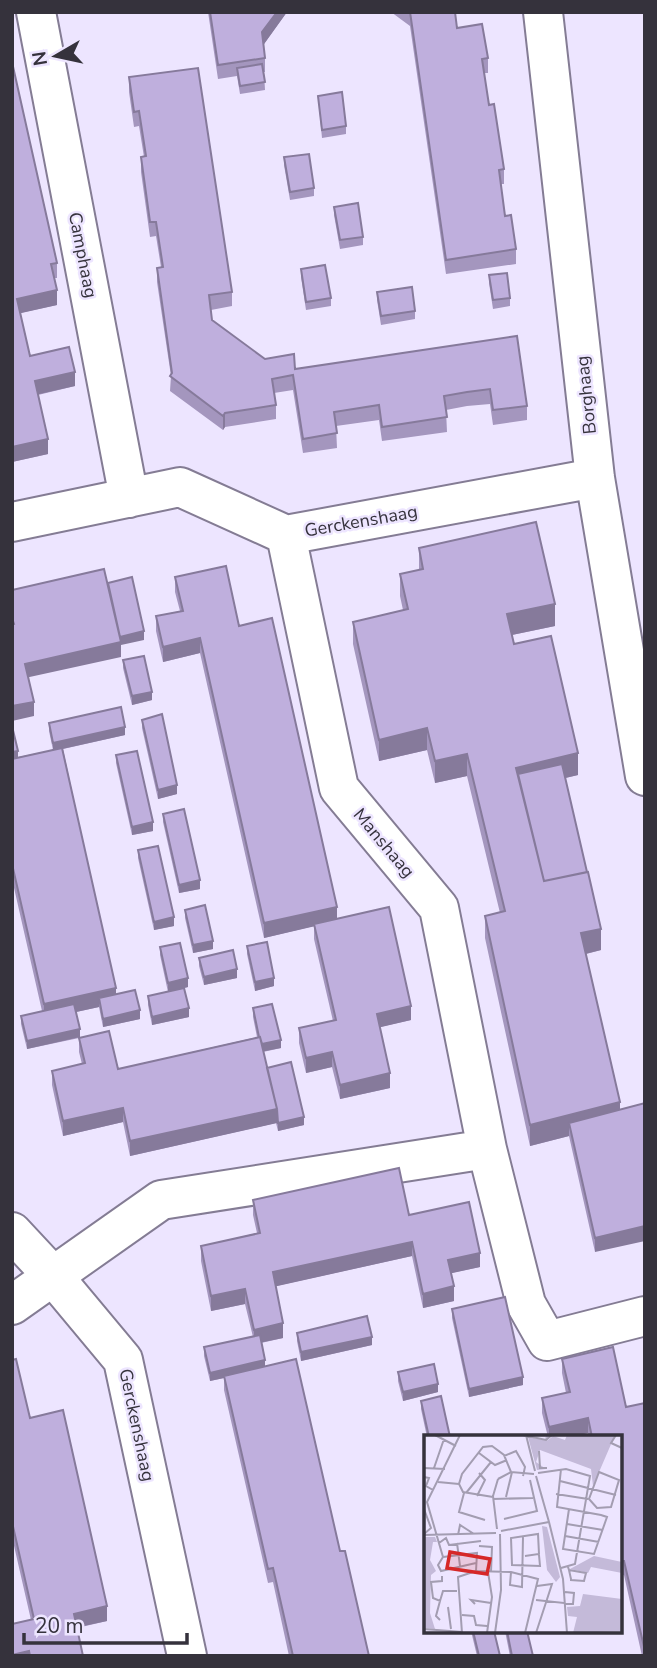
<svg xmlns="http://www.w3.org/2000/svg" width="657" height="1668" font-family="'Nunito Sans',sans-serif">
	<style>
		.lines { fill: none; stroke-linecap: round; stroke-linejoin: round }
		.minor-casing { stroke: #847c94; stroke-width: 42 }
		.minor { stroke: #fff; stroke-width: 38 }
		.wall { fill: #a496be }
		.shaded-wall { fill: #867a9b }
		.building { fill: #bfafdd; stroke: #867a9b; stroke-width: 2 }
		.labels { text-anchor: middle; stroke-width: 5; stroke-linejoin: round; paint-order: stroke }
		.street-label { font-size: 18px; fill: #35323c; stroke: #ede5ff }
		.inset-road { fill: none; stroke: #a39db1; stroke-width: 2 }
		.view { fill: #d62828; fill-opacity: 0.15; stroke: #d62828; stroke-width: 3.5 }
		.inset-edge { fill: none; stroke: #35323c; stroke-width: 3.5 }
	</style>
	<rect width="100%" height="100%" fill="#ede5ff"/>
	<g class="lines">
		<defs>
			<path id="minor" d="M36,12L129,498
				M543,12L595,478L645,776
				M12,522L180,487L286,535L595,478
				M286,535L339,788L439,908L487,1149L526,1304L547,1341L645,1316
				M12,1232L53,1276L123,1360L187,1656
				M12,1305L161,1200L487,1149"/>
		</defs>
		<!-- minor casing -->
		<use href="#minor" class="minor-casing"/>
		<!-- minor -->
		<use href="#minor" class="minor"/>
	</g>
	<!-- wall -->
	<path class="wall" d="M208,12H287L263,45L265,58V72H264L265,90L240,94L237,76L218,79Z
		M391,12H455L457,28L488,58V73H484L489,105L504,169V184H501L505,216L516,249V264L446,274L410,26Z
		M12,62L57,263V278H54L57,305L20,313L30,356L75,386L38,395L48,454L12,462Z
		M129,77L232,292V306L211,310L212,320L265,359L295,369L517,336L527,406V420L493,425L490,404L467,406L446,410L447,432L382,441L379,420L336,426L337,448L303,453L293,390L274,393L276,405V419L225,427L223,430L170,391L171,376L157,282V268L161,267L156,236L150,237L141,172V157H144L139,126L134,127L129,92Z
		M318,96L346,126V134L322,138Z
		M284,157L314,188V196L290,200L284,165Z
		M334,207L363,237V245L340,249L334,215Z
		M301,269L331,298V306L306,310L301,277Z
		M489,275L510,298V306L493,309L489,283Z
		M377,292L415,311V319L381,325L377,300Z
		M419,548L555,626L512,635L514,644L578,775L565,778L601,950L586,954L620,1102L595,1252L569,1136L530,1146L485,938V916L500,913L467,776L435,783L427,750L379,761L353,644V622L403,610L400,596V574L419,570Z
		M175,577L239,626L337,919L411,1020L380,1027L390,1088L340,1099L332,1067L306,1073L299,1043V1028L333,1021L314,939V926L264,938L200,653L163,662L156,631V616L180,611L175,592Z
		M123,660L152,700L132,705L123,668Z
		M142,720L177,794L158,799L142,728Z
		M49,723L125,735L63,749L116,995L140,1019L103,1027L99,1007L76,1012L80,1037L118,1069L257,1037L253,1017V1008L281,1048L263,1052L267,1068L304,1125L278,1131L276,1123L130,1156L123,1122L63,1136L52,1085V1071L82,1064L79,1052V1038L27,1049L21,1024V1016L42,1011L12,879V726L18,757L53,750L49,731Z
		M116,755L153,831L132,835L116,763Z
		M163,814L200,889L179,893L163,822Z
		M138,850L174,926L154,930L138,858Z
		M185,910L213,949L193,953L185,918Z
		M247,946L274,986L255,991L247,954Z
		M160,947L188,987L168,992L160,955Z
		M199,958L237,978L204,985L199,966Z
		M148,996L189,1017L152,1025L148,1005Z
		M253,1200L409,1215L480,1267L451,1273L454,1301L423,1308L412,1256L276,1286L283,1338L261,1343L265,1366L340,1551L369,1656H289L273,1582L268,1583L224,1390V1378L210,1381L204,1356V1347L253,1337L245,1304L211,1311L201,1261V1246L257,1233L253,1215Z
		M452,1309L523,1385L469,1397L452,1318Z
		M297,1333L372,1345L301,1361L297,1341Z
		M562,1359L626,1407L645,1403V1656H642L624,1575L620,1576V1437H589L588,1433L569,1437H548L542,1413V1398L566,1393L562,1373Z
		M12,1360L30,1418L107,1621L77,1628L83,1656H12L31,1620L12,1537Z
		M398,1372L438,1392L403,1401L398,1381Z
		M421,1401L450,1437H427L421,1409Z
		M471,1631H494L500,1656H477Z
		M505,1631H527L533,1656H510Z"/>
	<!-- shaded-wall -->
	<path class="shaded-wall" d="M277,12H287L262,47V32Z
		M57,290V305L17,314V299Z
		M75,372V386L35,395V381Z
		M225,413V427L223,430V416Z
		M48,439V454L12,462V447Z
		M555,604V626L507,636V614Z
		M144,631V640L121,645V657L25,678V664L119,637Z
		M200,638V653L163,662V647Z
		M152,692V700L132,705V696Z
		M34,702V716L12,721V706Z
		M125,727V735L53,751V743Z
		M427,728V750L379,761V740Z
		M18,751V759L12,761V752Z
		M578,753V775L519,789L516,768Z
		M467,754V776L435,783V761Z
		M177,785V794L158,799V790Z
		M153,822V831L132,835V827Z
		M200,880V889L179,893V885Z
		M337,907V921L264,938V923Z
		M174,917V926L154,930V922Z
		M601,929V950L581,955V933Z
		M213,941V949L193,953V945Z
		M237,969V978L204,985V977Z
		M188,978V987L168,992V983Z
		M274,978V986L255,991V982Z
		M116,988V1003L99,998V1007L44,1019V1004Z
		M411,1006V1020L377,1028V1014Z
		M189,1008V1017L152,1025V1017Z
		M140,1010V1019L103,1027V1019Z
		M80,1029V1037L27,1049V1041Z
		M281,1040V1048L260,1052V1044Z
		M332,1052V1067L306,1073V1058Z
		M390,1073V1088L340,1099V1085Z
		M620,1102V1123H569V1136L530,1146V1125Z
		M123,1108V1122L63,1136V1121Z
		M277,1109V1123L130,1156V1141Z
		M304,1117V1125L278,1131V1123Z
		M645,1226V1241L595,1252V1238Z
		M412,1242V1256L273,1287V1272Z
		M480,1253V1267L448,1274V1260Z
		M454,1286V1301L423,1308V1294Z
		M245,1289V1304L211,1311V1296Z
		M283,1323V1338L254,1344V1330Z
		M372,1337V1345L301,1361V1352Z
		M265,1360V1369L210,1381V1373Z
		M523,1377V1385L469,1397V1389Z
		M438,1384V1392L403,1401V1392Z
		M588,1418V1433L569,1437H549V1427Z
		M107,1606V1621L74,1628V1614Z
		M29,1651V1656H12V1655Z"/>
	<!-- building -->
	<path class="building" d="M210,12H277L262,32L265,58L218,65Z
		M410,12H455L457,28L482,24L488,58L482,59L489,105L494,104L504,169L499,170L505,216L511,215L516,249L446,260Z
		M12,62L57,263L51,264L57,290L17,299L30,356L69,347L75,372L35,381L48,439L12,447Z
		M262,64L265,82L240,86L237,68Z
		M198,68L232,292L209,295L212,320L265,359L294,354L295,369L517,336L527,406L493,410L490,389L467,392L444,396L447,417L382,427L379,405L334,412L337,433L303,439L293,375L272,379L276,405L225,413L223,416L170,376L172,373L157,268L163,267L156,222H150L141,157L146,156L139,111L134,112L129,77Z
		M342,92L346,126L322,130L318,96Z
		M309,154L314,188L290,192L284,157Z
		M358,203L363,237L340,240L334,207Z
		M325,265L331,298L306,302L301,269Z
		M507,273L510,298L493,300L489,275Z
		M412,287L415,311L381,316L377,292Z
		M536,522L555,604L507,614L514,644L551,636L578,753L516,768L544,881L588,872L601,929L581,933L620,1102L530,1125L485,916L505,911L467,754L435,761L427,728L379,740L353,622L408,609L400,574L423,569L419,548Z
		M226,566L239,626L272,618L337,907L264,923L200,638L163,647L156,616L183,611L175,577Z
		M104,569L121,642L25,664L34,702L12,706V625L14,624L12,618V590Z
		M132,577L144,631L120,637L108,583Z
		M144,656L152,692L132,696L123,660Z
		M121,707L125,727L53,743L49,723Z
		M162,714L177,785L158,790L142,720Z
		M12,726L18,751L12,752Z
		M62,748L116,988L44,1004L12,864V759Z
		M137,751L153,822L132,827L116,755Z
		M562,764L587,872L544,881L518,774Z
		M184,809L200,880L179,885L163,814Z
		M158,846L174,917L154,922L138,850Z
		M205,905L213,941L193,945L185,910Z
		M389,907L411,1006L377,1014L390,1073L340,1085L332,1052L306,1058L299,1028L336,1020L314,924Z
		M267,942L274,978L255,982L247,946Z
		M180,943L188,978L168,983L160,947Z
		M233,950L237,969L204,977L199,958Z
		M184,988L189,1008L152,1017L148,996Z
		M135,990L140,1010L103,1019L99,998Z
		M74,1004L80,1029L27,1041L21,1016Z
		M272,1004L281,1040L262,1044L260,1037H259L253,1008Z
		M109,1031L118,1069L260,1037L277,1109L130,1141L123,1108L63,1121L52,1071L85,1063L79,1038Z
		M291,1062L304,1117L278,1123L277,1109L267,1068Z
		M645,1103V1226L595,1238L569,1123Z
		M399,1168L409,1215L469,1202L480,1253L448,1260L454,1286L423,1294L412,1242L273,1272L283,1323L254,1330L245,1289L211,1296L201,1246L260,1233L253,1200Z
		M505,1297L523,1377L469,1389L452,1309Z
		M367,1316L372,1337L301,1352L297,1333Z
		M260,1335L265,1360L210,1373L204,1347Z
		M613,1347L626,1407L645,1403V1651L624,1561H620V1437H592L588,1418L549,1427L542,1398L570,1392L562,1359Z
		M16,1359L30,1418L63,1410L107,1606L74,1614L83,1656H30L29,1651L12,1655V1624L34,1619L12,1522V1360Z
		M296,1359L340,1551H345L369,1656H293L273,1568L268,1569L224,1376Z
		M434,1364L438,1384L403,1392L398,1372Z
		M441,1396L450,1437H429L421,1401Z
		M473,1631H494L500,1656H479Z
		M507,1631H527L533,1656H512Z"/>
	<g class="labels">
		<!-- street labels -->
		<g class="street-label">
			<text transform="translate(83 255) rotate(79)" y="6">Camphaag</text>
			<text transform="translate(586 395) rotate(-96)" y="6">Borghaag</text>
			<text transform="translate(361 521) rotate(-10)" y="6">Gerckenshaag</text>
			<text transform="translate(384 843) rotate(50)" y="6">Manshaag</text>
			<text transform="translate(137 1425) rotate(78)" y="6">Gerckenshaag</text>
		</g>
	</g>
	<!-- overview -->
	<g transform="translate(424 1435)">
		<rect width="198" height="198" fill="#ede5ff"/>
		<path d="M122,0H127L123,6L129,1L141,5L143,0H191L169,51L167,34L116,15L112,27L122,34L113,35L104,2L121,5ZM118,91L123,92L136,142L132,147L123,135ZM0,102H11L13,107H9L6,125L12,136L7,140L6,178L11,194L0,193ZM170,121L198,127V138L167,132L164,138L146,134ZM159,159L198,164V196L149,198L153,182L144,181L143,172L156,171Z" fill="#c4bad9"/>
		<path class="inset-road" d="M11,0L32,11M99,0L122,5L128,0M102,0L111,36M192,0L187,8L198,13M115,16L116,33H123M55,18L71,30L83,25M80,21L92,16L101,32L99,41M0,33L21,34M10,33L20,4M137,34L133,72L177,80L183,82L170,119L139,114L145,74M175,37L195,45L187,72L173,73L165,64ZM114,38L142,34L166,41L151,129L137,133M112,41L125,87M0,42L5,43L2,51L9,55M74,44L87,37L110,39M136,46L192,60M14,47L35,49M40,58L35,77L61,85M42,58L67,27M132,59L164,64M53,61L61,45L55,38M69,62L39,57L35,49L38,39L59,12L68,11L80,20L87,37M82,62L88,37M69,64L109,63M0,74L7,93L0,99M80,84L113,76L106,45M125,87L139,144L143,198M143,89L179,95M73,94L69,61L74,44M77,96L125,87M0,100L72,98M34,100L36,90L50,99M141,101L175,107M15,108L22,103L25,110L57,106M33,108L36,131M55,111L68,112L67,137M101,121L115,119L114,99L87,103L88,130L116,131L115,120M19,122L3,67L36,0M19,122L14,130L17,136L52,128M19,122L53,118L52,136M144,132L145,135L147,144V145L160,146L162,138L145,135M87,137L86,150L98,152L99,102M18,141V146L7,147L9,163L16,166L19,156H33M112,165L149,169L150,158L141,157M51,169L47,165L67,168M24,172L27,194M38,180L50,181L52,190L63,191M16,185L12,181L16,166M0,194L51,198M38,198L34,142L52,136L87,137L114,144L101,198M63,198L68,162L64,137M71,198L77,155L76,99M112,198L128,149L113,151"/>
		<path class="view" d="M26,117L66,124L63,139L23,133Z"/>
		<rect width="198" height="198" class="inset-edge"/>
	</g>
	<!-- border -->
	<rect width="657" height="1668" fill="none" stroke="#35323c" stroke-width="28"/>
	<!-- north arrow -->
	<g transform="translate(56 56) rotate(261)" stroke="#ede5ff" stroke-width="5" paint-order="stroke">
	<path d="M0-5L12 26L0 18L-12 26Z" fill="#35323c"/>
	<text y="-10" font-size="19" font-weight="bold" text-anchor="middle" fill="#35323c">N</text>
	</g>
	<!-- scale -->
	<path d="M24 1633v10h163v-10" fill="none" stroke="#35323c" stroke-width="3.5"/>
	<text x="35" y="1633" font-size="21" fill="#35323c" stroke="#ede5ff" stroke-width="5" paint-order="stroke">20 m</text>
</svg>
